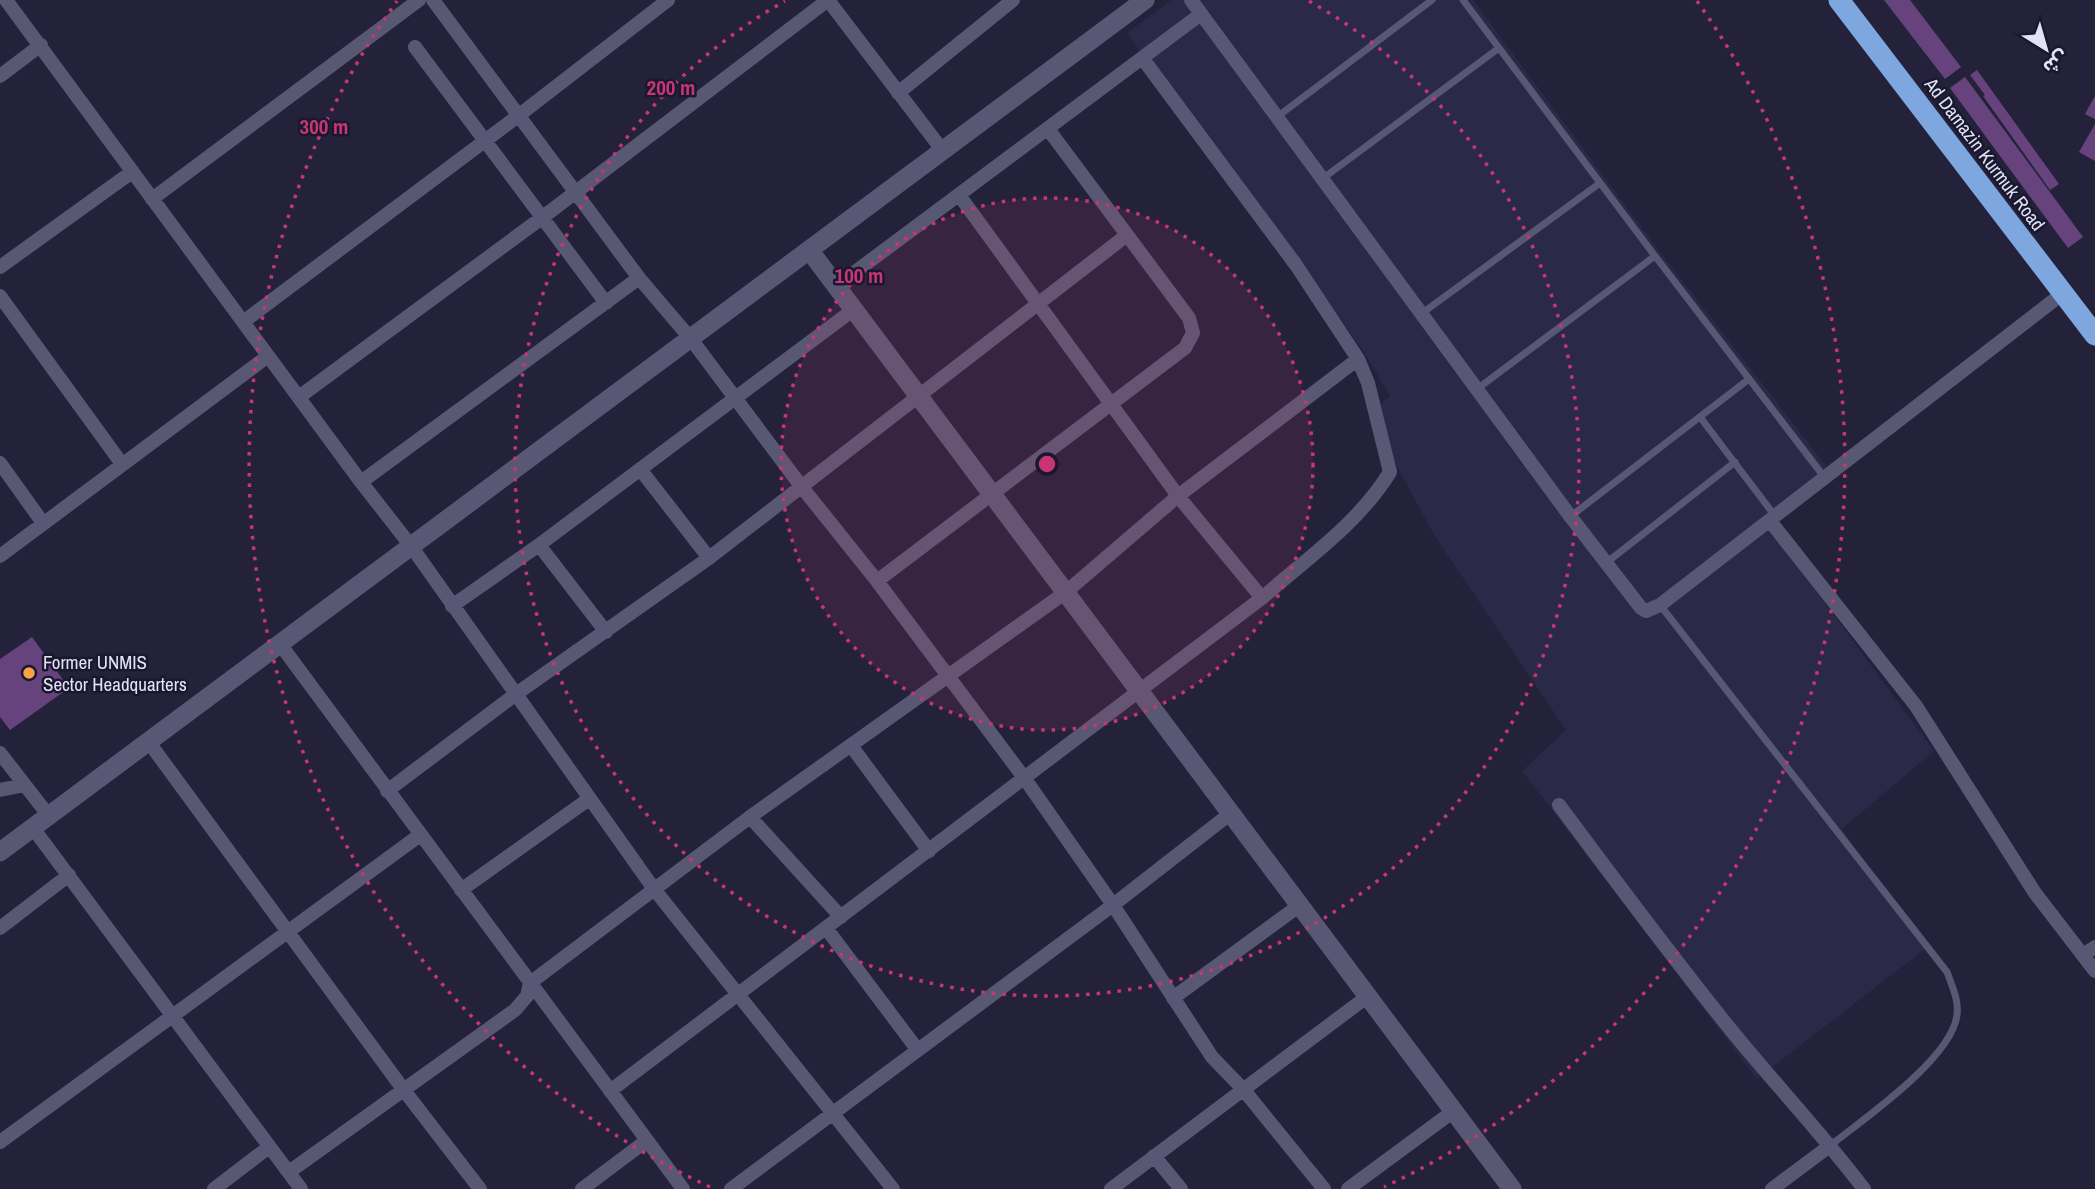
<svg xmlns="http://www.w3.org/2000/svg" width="2095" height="1189" font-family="'Archivo Narrow','Noto Sans Arabic',sans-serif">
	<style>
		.built { fill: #2a2948 }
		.building { fill: #67437d }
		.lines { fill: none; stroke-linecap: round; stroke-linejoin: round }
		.lane { stroke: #585874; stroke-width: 7 }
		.street { stroke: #585874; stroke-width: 14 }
		.secondary { stroke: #585874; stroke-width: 19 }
		.highway { stroke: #7ea7df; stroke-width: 21 }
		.ring { fill: none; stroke: #c73672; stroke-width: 3.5; stroke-dasharray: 3.5 7 }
		.poi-dot { fill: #f7a149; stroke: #191830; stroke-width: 2.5 }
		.labels { text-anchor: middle; stroke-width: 5; stroke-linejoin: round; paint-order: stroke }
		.street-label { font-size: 19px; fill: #e1e2f3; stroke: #191830 }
		.poi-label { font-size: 19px; fill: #e1e2f3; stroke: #191830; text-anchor: start }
		.centre { fill: #c73672; stroke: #191830; stroke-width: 3.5 }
		.ring-label { font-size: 21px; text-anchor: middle; font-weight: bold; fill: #c73672; stroke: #191830; stroke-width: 5; stroke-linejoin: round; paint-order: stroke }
	</style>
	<rect width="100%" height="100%" fill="#23223a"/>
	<!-- built -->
	<path class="built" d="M1171,0H1473L1660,252L1827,467L1762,517L1934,751L1842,829L1925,949L1757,1079L1522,771L1566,730L1434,535L1369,414L1390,396L1364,352L1127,33Z"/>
	<!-- building -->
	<path class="building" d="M1884,0H1910L1961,67L1945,79Z
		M1977,70L2059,184L2050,190L1983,96L1985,95L1970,75Z
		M1965,77L2083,237L2068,248L1950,88Z
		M2095,96V119L2085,114Z
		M2095,124V161L2079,152Z
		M32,637L69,688L10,730L0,717V659Z"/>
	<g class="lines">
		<!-- lane -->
		<path class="lane" d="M1463,0L1655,256L1825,478
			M1277,117L1432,0
			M1322,179L1499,48
			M1421,314L1600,183
			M1477,389L1655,256
			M1700,417L1775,516
			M1571,516L1749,379
			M1606,563L1735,462
			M1660,605L1947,972C1952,986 1959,1000 1957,1015C1952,1058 1865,1118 1831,1145"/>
		<!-- street -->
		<path class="street" d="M6,0L361,482L411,546L654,889L893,1189
			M433,0L639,278L691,339L801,486L877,581L1025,779L1113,905L1212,1057L1243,1089L1324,1189
			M828,0L943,151
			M1191,0L1570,516L1641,608L1646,611L1660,605L2062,294
			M415,47L606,303
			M0,76L41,45
			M898,93L1013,0
			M959,195L1178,496L1262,598
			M152,199L419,0
			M0,267L132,172
			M835,287L1201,14
			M0,296L122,464
			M243,322L518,116L668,0
			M299,397L543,217L828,0
			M0,463L43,523
			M640,469L709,558
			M361,482L639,278
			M1770,521L1916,706L2035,893L2095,971
			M539,545L606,632
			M0,556L268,356
			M877,581L1185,348L1193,333L1189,318L1048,129
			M452,606L539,545L853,310
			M280,644L683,1189
			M148,741L403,1089L480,1189
			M852,747L929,851
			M0,753L49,816
			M0,790L25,785
			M387,791L516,694L709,558L1127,235
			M1559,805C1614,879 1669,953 1727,1025C1772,1081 1821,1132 1864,1189
			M750,817L841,917
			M33,828L301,1189
			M461,890L589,799
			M0,928L69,875
			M826,928L917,1049
			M2083,955L2095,947
			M1173,998L1300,905
			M610,1091L1262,598C1306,559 1359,523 1390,472L1368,383L1358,359L1296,265L1143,59
			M0,1142L420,835
			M1154,1156L1181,1189
			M289,1172L515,1010L527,996L530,983L750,817L1066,592L1178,496L1358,359
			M214,1189L269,1147
			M582,1189L646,1141
			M731,1189L1113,905L1231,813
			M1111,1189L1368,996
			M1348,1189L1455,1110
			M1772,1189L1831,1145"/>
		<!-- secondary -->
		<path class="secondary" d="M810,251L1512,1189
			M0,852L1145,0"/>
		<!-- highway -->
		<path class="highway" d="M1839,0L2095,335"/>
	</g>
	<!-- distance rings -->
	<circle cx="1047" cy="464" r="266" fill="#c73672" fill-opacity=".12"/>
	<g class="ring">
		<circle cx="1047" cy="464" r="266"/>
		<path d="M1309 1A532 532 0 1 1 785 1"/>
		<path d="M710 1187A798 798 0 0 1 397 1M1697 1A798 798 0 0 1 1384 1187"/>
	</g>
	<!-- markers -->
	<circle class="poi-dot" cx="29" cy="673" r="7"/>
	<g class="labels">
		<!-- street labels -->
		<g class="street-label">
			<text transform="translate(1985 154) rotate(53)" y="7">Ad Damazin Kurmuk Road</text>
		</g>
		<!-- poi labels -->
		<g class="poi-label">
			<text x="43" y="669">Former UNMIS<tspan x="43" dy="22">Sector Headquarters</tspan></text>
		</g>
	</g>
	<circle cx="1047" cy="464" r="10" class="centre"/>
	<g class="ring-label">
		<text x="671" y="95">200 m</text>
		<text x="324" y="134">300 m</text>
		<text x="859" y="283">100 m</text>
	</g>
	<!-- north arrow -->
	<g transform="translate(2046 49) rotate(143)" stroke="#191830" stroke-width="5" paint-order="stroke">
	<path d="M0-5L12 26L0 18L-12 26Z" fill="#e1e2f3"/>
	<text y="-10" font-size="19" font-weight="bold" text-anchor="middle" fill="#e1e2f3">ش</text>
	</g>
</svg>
